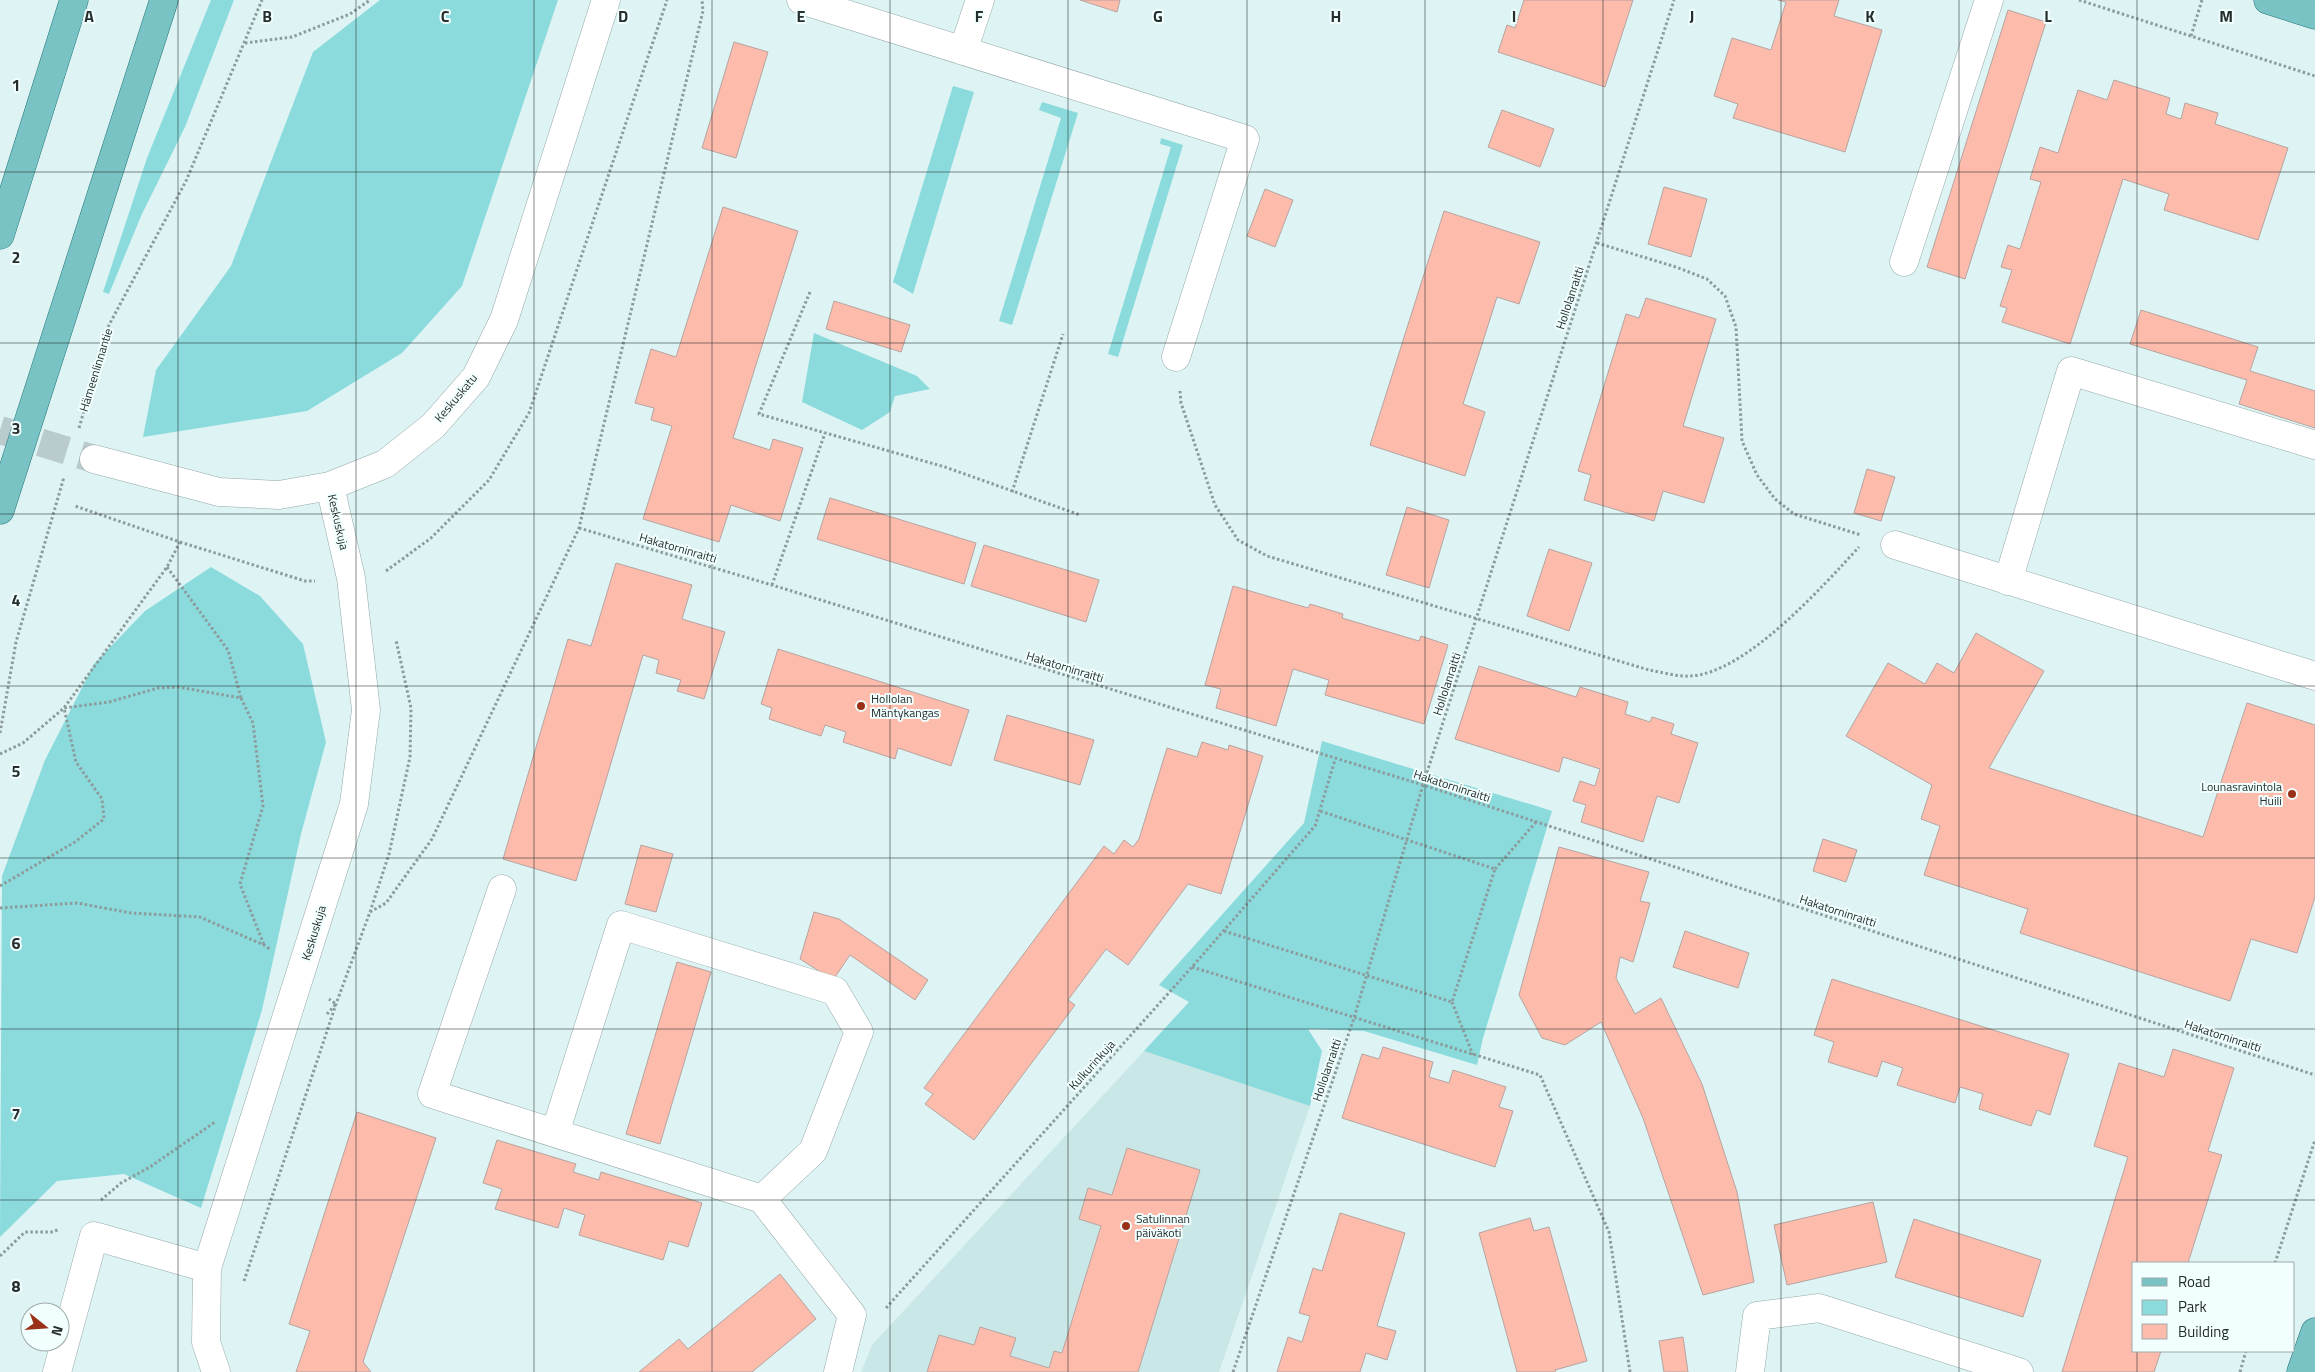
<svg xmlns="http://www.w3.org/2000/svg" width="2315" height="1372" font-family="'Titillium Web',sans-serif">
	<style>
		.built { fill: #cae7e8 }
		.green { fill: #8bdbdd }
		.building { fill: #fdbbab; stroke: #b6a4a0 }
		.lines { fill: none; stroke-linecap: round; stroke-linejoin: round }
		.minor-tunnel { stroke: #b9cbcc; stroke-width: 28; stroke-dasharray: 28 14; stroke-linecap: butt }
		.minor-casing { stroke: #95a9a9; stroke-width: 29 }
		.major-casing { stroke: #227477; stroke-width: 29 }
		.path { stroke: #8c9b9c; stroke-width: 3; stroke-dasharray: 2.5 2.5; stroke-linecap: butt }
		.minor { stroke: #fff; stroke-width: 28 }
		.major { stroke: #79c3c5; stroke-width: 28 }
		.grid { fill: none; stroke: #252d2d; stroke-width: 1; stroke-opacity: 0.55 }
		.poi-dot { fill: #993017; stroke: #f2ffff; stroke-width: 2 }
		.labels { text-anchor: middle; stroke-width: 4; stroke-linejoin: round; paint-order: stroke }
		.street-label { font-size: 12px; fill: #252d2d; stroke: #f2ffff }
		.poi-label { font-size: 12px; fill: #252d2d; stroke: #f2ffff; text-anchor: start }
		.grid-label { font-size: 16px; text-anchor: middle; font-weight: bold; fill: #252d2d; stroke: #f2ffff; stroke-width: 4; stroke-linejoin: round; paint-order: stroke }
	</style>
	<rect width="100%" height="100%" fill="#def3f4"/>
	<!-- built -->
	<path class="built" d="M1144,1051L1310,1106L1219,1372H861L872,1345Z"/>
	<!-- green -->
	<path class="green" d="M211,0H234L185,127L141,216L109,294L103,292L147,158Z
		M380,0H558L462,286L402,353L307,411L143,437L156,370L231,266L313,52Z
		M953,86L974,92L913,294L893,282Z
		M1042,102L1078,113L1012,325L999,321L1061,118L1039,110Z
		M1161,138L1183,145L1118,357L1108,354L1171,147L1160,144Z
		M814,333L917,376L930,389L895,396L890,412L862,430L802,402Z
		M211,567L260,596L303,644L326,742L301,834L262,1010L201,1208L124,1174L57,1181L0,1237L2,876L45,760L94,664L145,611Z
		M1322,741C1398,765 1475,787 1552,811L1483,1038L1477,1065L1364,1031L1308,1029L1322,1051L1310,1106L1144,1051L1189,1002L1159,985L1304,823Z"/>
	<!-- building -->
	<path class="building" d="M1080,0H1120L1117,12Z
		M1524,0H1633L1605,87L1498,52L1507,25L1515,28Z
		M1778,0H1839L1834,16L1882,30L1845,152L1733,118L1738,104L1714,96L1732,38L1771,50L1786,2Z
		M2008,10L2046,22L1965,279L1927,267Z
		M734,42L768,52L736,158L702,148Z
		M2114,80L2170,98L2166,114L2181,119L2185,103L2218,113L2215,124L2288,148L2258,240L2164,210L2169,194L2123,179L2070,344L2002,322L2007,308L2000,306L2012,270L2001,267L2008,245L2020,249L2041,182L2030,179L2040,147L2058,153L2078,90L2107,100Z
		M1502,110L1554,129L1540,167L1488,147Z
		M1664,187L1707,199L1691,257L1648,244Z
		M1265,189L1293,200L1275,247L1247,236Z
		M723,207L798,231L733,438L770,450L773,439L803,448L780,521L731,505L719,542L643,519L672,426L651,420L654,408L635,403L651,349L676,357Z
		M1444,211L1540,242L1519,304L1497,297L1463,404L1485,412L1465,476L1370,445Z
		M1646,298L1716,319L1683,426L1724,438L1704,503L1663,491L1654,521L1584,500L1591,475L1578,471L1626,314L1639,318Z
		M834,301L910,325L901,352L826,329Z
		M2141,310L2258,347L2250,371L2315,391V428L2239,404L2247,380L2130,344Z
		M1867,469L1895,477L1881,521L1854,513Z
		M830,498L976,543L964,584L817,539Z
		M1407,507L1449,520L1429,588L1386,575Z
		M984,545L1099,580L1086,622L971,586Z
		M1549,549L1592,563L1569,631L1527,616Z
		M616,563L692,585L682,619L725,632L704,699L677,691L681,680L656,673L659,660L643,655L576,881L503,859L568,639L591,646Z
		M1233,586L1308,608L1310,604L1343,614L1342,618L1419,641L1421,636L1448,645L1424,724L1325,695L1329,680L1293,669L1276,726L1216,708L1221,689L1205,685Z
		M1976,633L2044,671L1989,768L2203,837L2247,703L2315,725V897L2297,953L2251,939L2230,1001L2020,933L2028,909L1924,875L1940,826L1921,819L1932,785L1846,736L1888,663L1925,684L1937,663L1954,673Z
		M778,649L969,710L951,766L898,748L895,759L843,742L846,732L825,725L821,736L769,719L772,708L761,704Z
		M1479,666L1576,697L1580,687L1628,702L1625,714L1650,722L1652,717L1674,724L1671,734L1698,743L1679,803L1657,796L1643,842L1581,822L1586,805L1573,801L1580,781L1595,786L1600,769L1563,757L1559,772L1455,739Z
		M1007,715L1094,740L1080,785L994,760Z
		M1202,742L1228,750L1229,745L1263,756L1221,894L1188,884L1128,965L1106,949L1068,1000L1075,1005L974,1140L925,1104L933,1094L924,1088L1104,846L1114,854L1124,840L1133,847L1139,839L1167,748L1197,757Z
		M1823,839L1857,850L1846,882L1813,871Z
		M641,845L673,854L656,912L625,904Z
		M1559,847L1649,872L1640,901L1650,903L1633,962L1620,957L1616,978L1635,1014L1661,998L1702,1084L1737,1192L1754,1282L1703,1295L1643,1118L1601,1022L1565,1045L1542,1038L1519,995Z
		M814,912L839,919L928,980L915,1000L850,955L833,980L800,959Z
		M1685,931L1749,953L1738,988L1673,967Z
		M677,962L711,972L660,1144L626,1134Z
		M1832,979L2069,1054L2050,1115L2037,1110L2031,1126L1979,1109L1983,1094L1960,1087L1955,1103L1897,1085L1903,1068L1882,1061L1877,1077L1828,1062L1834,1042L1814,1035Z
		M1383,1047L1433,1062L1429,1077L1449,1083L1453,1070L1506,1087L1499,1107L1513,1111L1495,1167L1342,1118L1362,1054L1379,1059Z
		M2173,1049L2234,1068L2208,1151L2222,1155L2188,1263H2134V1351H2161L2154,1372H2062L2128,1157L2094,1146L2119,1063L2164,1077Z
		M357,1112L436,1138L363,1362L371,1372H296L310,1331L289,1324Z
		M497,1140L576,1164L573,1172L599,1180L601,1172L702,1203L688,1247L669,1241L663,1260L579,1235L585,1215L564,1208L558,1228L495,1209L502,1189L483,1183Z
		M1127,1148L1200,1170L1138,1372H927L939,1335L974,1345L980,1327L1016,1338L1010,1356L1049,1368L1054,1351L1062,1353L1101,1226L1079,1219L1088,1188L1112,1195Z
		M1873,1202L1887,1262L1787,1285L1774,1225Z
		M1340,1213L1405,1233L1377,1326L1396,1331L1387,1360L1366,1353L1360,1372H1277L1288,1337L1302,1342L1310,1316L1299,1313L1313,1268L1322,1271Z
		M1530,1218L1534,1231L1549,1227L1587,1361L1555,1370L1556,1372H1517L1479,1233Z
		M1914,1219L2041,1260L2023,1317L1895,1277Z
		M780,1274L816,1319L752,1372H639L679,1339L688,1349Z
		M1683,1337L1688,1372H1664L1659,1341Z"/>
	<g class="lines">
		<!-- minor-tunnel -->
		<path class="minor-tunnel" d="M0,430L94,459"/>
		<defs>
			<path id="minor" d="M801,0L1245,139L1176,357
				M963,51L980,0
				M1904,262L1989,0
				M94,459L219,492L279,495L330,486L385,464L433,426L476,377L504,320L606,0
				M1895,545L2315,676
				M2008,581L2071,371L2315,445
				M502,889L432,1094L762,1199L852,1315L838,1372
				M555,1133L621,925L835,991L859,1032L813,1151L762,1199
				M57,1372L94,1236L207,1268
				M216,1372L206,1342L207,1268L354,804L366,710L351,578L330,486
				M1750,1372L1757,1316L1819,1308L2019,1372"/>
			<path id="major" d="M2268,0L2315,15
				M0,235L74,0
				M0,510L164,0
				M2301,1372L2315,1332"/>
		</defs>
		<!-- minor casing -->
		<use href="#minor" class="minor-casing"/>
		<!-- major casing -->
		<use href="#major" class="major-casing"/>
		<!-- path -->
		<path class="path" d="M2079,0L2315,76
			M2191,36L2202,0
			M245,43L292,37L350,14L370,0
			M1597,243L1676,267L1707,279L1725,296L1736,327L1742,441L1757,475L1775,499L1794,514L1861,535
			M810,292L759,414L945,467L1080,515
			M1180,391L1181,403L1215,505L1238,540L1267,556L1649,670C1662,672 1677,677 1690,676C1745,674 1823,586 1859,547
			M79,428L109,325L186,181L262,0
			M1012,492L1063,334
			M579,528L772,585L1423,785L2315,1075
			M180,542L305,581H315
			M167,567L228,650L241,698
			M386,571L431,538L489,480L529,413L667,0
			M772,585L825,433
			M0,733L16,642L64,477
			M0,754L23,743L64,708L167,567L180,542L75,506
			M1495,869L1536,822
			M0,886L75,842L104,819L102,799L76,762L64,708L109,702L158,688L178,687L241,698L253,723L263,806L240,884L264,945
			M0,908L77,903L131,913L200,917L264,945L271,950
			M370,912L389,854L410,757L411,708L396,640
			M1224,931L1452,1002L1495,869L1320,811
			M1192,967L1540,1075L1609,1232L1630,1372
			M1452,1002L1473,1055
			M327,1014L336,1004L329,999
			M101,1200L121,1183L150,1167L215,1122
			M0,1256L25,1232H53L59,1229
			M2275,1263L2315,1140
			M244,1281L336,1004L370,912L386,903L432,839L579,528L703,11L702,0
			M886,1308L1192,967L1315,826L1335,760
			M1233,1372L1354,1018L1423,785L1674,0
			M2240,1372L2246,1351"/>
		<!-- minor -->
		<use href="#minor" class="minor"/>
		<!-- major -->
		<use href="#major" class="major"/>
	</g>
	<!-- grid -->
	<path class="grid" d="M178,0V1372M356,0V1372M534,0V1372M712,0V1372M890,0V1372M1068,0V1372M1247,0V1372M1425,0V1372M1603,0V1372M1781,0V1372M1959,0V1372M2137,0V1263M0,172H2315M0,343H2315M0,514H2315M0,686H2315M0,858H2315M0,1029H2315M0,1200H2315M2137,1351V1372"/>
	<!-- markers -->
	<g class="poi-dot">
		<circle cx="861" cy="706" r="5"/>
		<circle cx="2292" cy="794" r="5"/>
		<circle cx="1126" cy="1226" r="5"/>
	</g>
	<g class="labels">
		<!-- street labels -->
		<g class="street-label">
			<text transform="translate(1570 298) rotate(-72)" y="4">Hollolanraitti</text>
			<text transform="translate(96 370) rotate(-73)" y="4">Hämeenlinnantie</text>
			<text transform="translate(456 398) rotate(-50)" y="4">Keskuskatu</text>
			<text transform="translate(338 522) rotate(77)" y="4">Keskuskuja</text>
			<text transform="translate(678 548) rotate(16)" y="4">Hakatorninraitti</text>
			<text transform="translate(1065 667) rotate(17)" y="4">Hakatorninraitti</text>
			<text transform="translate(1447 684) rotate(-72)" y="4">Hollolanraitti</text>
			<text transform="translate(1452 786) rotate(18)" y="4">Hakatorninraitti</text>
			<text transform="translate(1838 911) rotate(18)" y="4">Hakatorninraitti</text>
			<text transform="translate(314 933) rotate(-73)" y="4">Keskuskuja</text>
			<text transform="translate(2223 1036) rotate(18)" y="4">Hakatorninraitti</text>
			<text transform="translate(1092 1065) rotate(-48)" y="4">Kulkurinkuja</text>
			<text transform="translate(1327 1070) rotate(-71)" y="4">Hollolanraitti</text>
		</g>
		<!-- poi labels -->
		<g class="poi-label">
			<text x="871" y="703">Hollolan<tspan x="871" dy="14">Mäntykangas</tspan></text>
			<text x="2282" y="791" text-anchor="end">Lounasravintola<tspan x="2282" dy="14">Huili</tspan></text>
			<text x="1136" y="1223">Satulinnan<tspan x="1136" dy="14">päiväkoti</tspan></text>
		</g>
	</g>
	<g class="grid-label">
		<text x="89" y="22">A</text>
		<text x="267" y="22">B</text>
		<text x="445" y="22">C</text>
		<text x="623" y="22">D</text>
		<text x="801" y="22">E</text>
		<text x="979" y="22">F</text>
		<text x="1158" y="22">G</text>
		<text x="1336" y="22">H</text>
		<text x="1514" y="22">I</text>
		<text x="1692" y="22">J</text>
		<text x="1870" y="22">K</text>
		<text x="2048" y="22">L</text>
		<text x="2226" y="22">M</text>
		<text x="16" y="91">1</text>
		<text x="16" y="263">2</text>
		<text x="16" y="434">3</text>
		<text x="16" y="606">4</text>
		<text x="16" y="777">5</text>
		<text x="16" y="949">6</text>
		<text x="16" y="1120">7</text>
		<text x="16" y="1292">8</text>
	</g>
	<!-- legend -->
	<rect x="2132" y="1262" width="162" height="90" fill="#f2ffff" stroke="#a0abab"/>
	<rect x="2142" y="1278" width="25" height="8" fill="#79c3c5" stroke="#a0abab"/>
	<text x="2178" y="1287" font-size="15" fill="#252d2d">Road</text>
	<rect x="2142" y="1300" width="25" height="15" fill="#8bdbdd" stroke="#a0abab"/>
	<text x="2178" y="1312" font-size="15" fill="#252d2d">Park</text>
	<rect x="2142" y="1324" width="25" height="15" fill="#fdbbab" stroke="#a0abab"/>
	<text x="2178" y="1337" font-size="15" fill="#252d2d">Building</text>
	<!-- north arrow -->
	<g transform="translate(45 1327) rotate(107)"><circle r="24" fill="#f2ffff" stroke="#a0abab"/>
	<path d="M0-4L9 19L0 12L-9 19Z" fill="#993017"/>
	<text y="-8" font-size="14" font-weight="bold" text-anchor="middle" fill="#252d2d">N</text>
	</g>
</svg>
